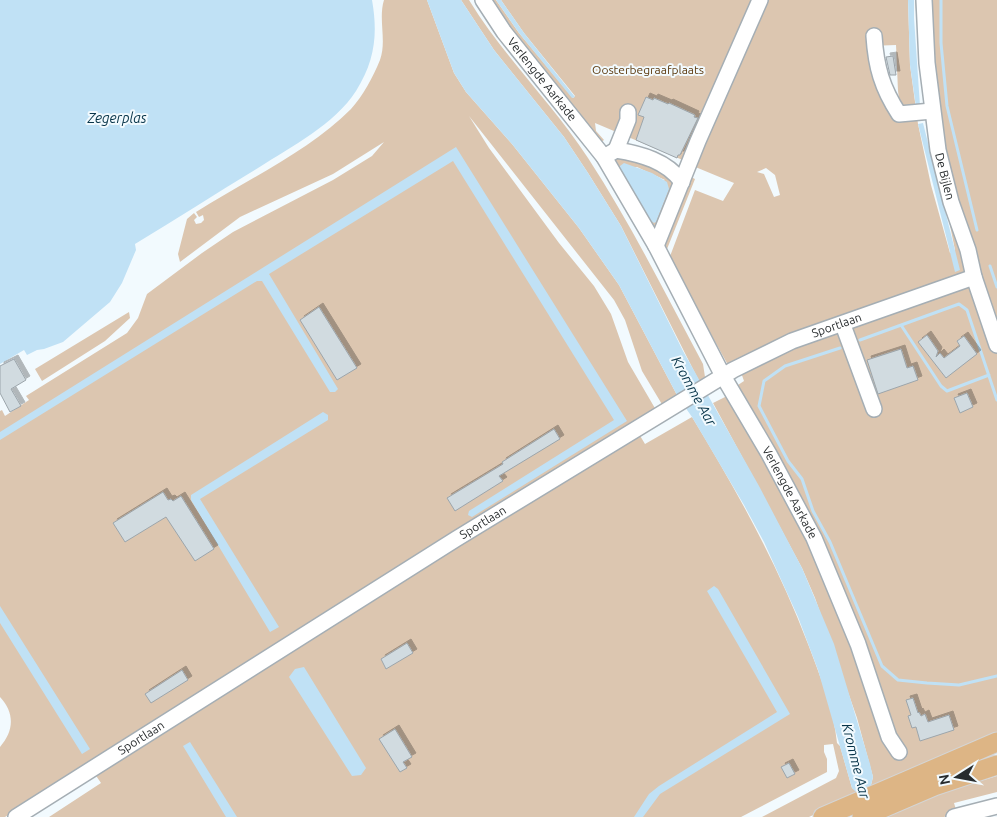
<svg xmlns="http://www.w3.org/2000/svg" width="997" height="817" font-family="Ubuntu,sans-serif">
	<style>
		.green { fill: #dcc6b0; fill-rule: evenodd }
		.water { fill: #c0e1f5 }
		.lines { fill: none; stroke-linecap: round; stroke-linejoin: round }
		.stream { stroke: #c0e1f5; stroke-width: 3 }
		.building { fill: #d1dbe0; stroke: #9ca5ab; filter: url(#shadow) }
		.minor-casing { stroke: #a5aeb4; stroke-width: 18 }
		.major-casing { stroke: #d4d5d5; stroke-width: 21 }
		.minor { stroke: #fff; stroke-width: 15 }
		.major { stroke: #ddb585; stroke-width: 19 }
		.labels { text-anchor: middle; stroke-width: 4; stroke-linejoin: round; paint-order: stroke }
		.park-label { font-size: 12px; fill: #5d3b10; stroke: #f2fafe }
		.street-label { font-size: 12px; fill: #282c2e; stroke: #f2fafe }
		.water-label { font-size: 14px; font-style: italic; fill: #073449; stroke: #f2fafe }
	</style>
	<defs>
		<filter id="shadow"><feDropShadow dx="4" dy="-4" stdDeviation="0" flood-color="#0004"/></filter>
	</defs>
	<rect width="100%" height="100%" fill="#f2fafe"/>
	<!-- green -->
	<path class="green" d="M384,0H427L454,73L466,92L512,144L579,228L619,285L678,397L663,406L642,371L625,320L614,300L469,116L489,148L559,243L594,286L611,314L628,362L656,410L633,424L645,444L692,417C737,491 777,563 808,644C820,676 834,710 837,743L840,746L852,788L860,793L809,817H762L836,778L839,771L833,744L824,745V752L827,759V772L741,817H49L101,783L88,764L5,817H0V747C14,731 15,713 0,697V411L2,410L5,416L29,400L26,396L127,333L138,318L147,294L202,253L233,232L333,180L372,156L384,142L333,174L240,217L180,262L178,254L187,219L194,213L197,217L194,220L196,224L201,223L204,220L203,215L199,217L196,212C245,181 311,150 351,109C363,96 373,77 380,60C387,41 378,19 384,0Z
		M461,0H469C504,57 552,103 588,158C631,224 666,295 703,364L705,377L699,381L621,226L588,173L564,137L494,50Z
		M488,0H496L519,33L573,98L575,96L524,33L501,0H755L685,161L595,123L596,131L604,140L601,142Z
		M764,0H908L910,65L918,124L931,185L950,253L955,250L923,93L915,0H997V736L870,789L873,777L857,718L815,598L802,568L713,403L727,396L787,504L737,393L738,385L744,381L737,361L728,365L669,259L695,190L723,201L734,183L693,166ZM896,45L898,91L901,112L889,114L870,60L869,46ZM766,168L775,175L780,195L774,197L764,174L757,172Z
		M626,155L676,179L657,229H654L612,158ZM637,167L665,180L636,194L620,169Z
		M689,176L695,179L667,249L660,246Z
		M129,312L130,318L105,341L42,381L35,369Z
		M997,776V792L954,803L957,813L944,817H877L940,793Z"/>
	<!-- water -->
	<path class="water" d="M0,0H372C378,34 375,61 356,91C334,125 292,146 258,168C217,193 176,219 135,244L136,250L122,283L110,302L63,342L44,349L37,350L27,355L24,350L0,364Z
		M427,0H461L494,50L564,137L588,173L621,226L683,351L759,486L802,568L834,644L870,764L873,777L870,789L858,794L852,788L818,670L798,617L764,542L744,505L692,417L678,397L619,285L579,228L512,144L466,92L454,73Z
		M496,0H501L524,33L575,97L572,98L519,33Z
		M908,0H914V18L920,106L916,107L910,65Z
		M923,123L960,270L955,272L918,124Z
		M456,147L627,421L472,517L468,515L469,511L614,420L453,161L269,274L338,389L335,392H330L262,281H257L0,440V432Z
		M624,163L652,173L667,182L669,189L656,222L654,223L650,220L620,168V166Z
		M323,412L328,415V420L200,499L279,627L270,632L191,500V495Z
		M714,586L718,589L790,714L660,794L643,817H634L649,794L659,786L777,712L707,591Z
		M0,606L90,749L82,754L0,623Z
		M304,667L366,768L361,775L352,776L289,677L295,669Z
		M190,742L237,817H226L183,746Z"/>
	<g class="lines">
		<!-- stream -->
		<path class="stream" d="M941,0V43L947,106L977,230
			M990,266L997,287
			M901,325L941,386L947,391L989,375
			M860,340L959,304L967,310L997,400
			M840,348L785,366L764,381L759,406L788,461L802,479L813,511L830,542L882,666L898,680L927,683L959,685L997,676"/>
	</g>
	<!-- building -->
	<path class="building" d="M893,56L896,75H890L886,57Z
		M646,97L653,100L654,98L668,104L669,103L695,115L694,117L698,118L680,155H678L677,158L636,140L644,117L638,115Z
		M319,307L357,368L337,380L300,320Z
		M927,335L938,351L936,357L940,353L944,358L960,346L957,341L964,336L977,354L946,378L918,342Z
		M901,349L907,368L913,366L918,380L878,394L867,360Z
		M14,359L26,380L11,389L21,406L10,412L0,393V366Z
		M967,393L973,407L960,413L954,398Z
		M554,429L560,439L499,476L503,481L455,511L447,498L503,464L502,462Z
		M163,492L168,500L171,499L173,501L181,496L214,549L195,561L166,517L125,542L113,523Z
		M407,643L413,653L386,669L381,659Z
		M182,670L188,680L151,703L145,694Z
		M913,698L918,713L919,712L921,716L925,714L928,722L949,715L954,730L920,741L916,727L912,728L908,716L911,715L906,700Z
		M395,729L412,757L403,762L407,768L400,772L379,739Z
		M789,763L795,774L787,778L781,767Z"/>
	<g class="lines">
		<defs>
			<g id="minor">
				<path id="s1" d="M483,0L504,32L604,157L656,246L723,376L769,454L814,538L858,644L889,737L899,752"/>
				<path id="s2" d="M924,0L927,63L938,150L951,202L968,250L974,277L997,345"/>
				<path d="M874,36C876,67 882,88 899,114L932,111"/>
				<path d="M616,150L628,120V112"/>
				<path d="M604,157L616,150C641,154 667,161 682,182"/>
				<path d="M656,246L698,141L760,0"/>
				<path d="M843,325L874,409"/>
				<path id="s3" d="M16,817L456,539L733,370L792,341L974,277"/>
				<path d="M954,817L997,806"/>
			</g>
			<path id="major" d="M823,817L997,742
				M862,817L934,786L997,765"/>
		</defs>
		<!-- minor casing -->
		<use href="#minor" class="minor-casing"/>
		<!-- major casing -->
		<use href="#major" class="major-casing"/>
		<!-- minor -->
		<use href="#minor" class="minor"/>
		<!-- major -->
		<use href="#major" class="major"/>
	</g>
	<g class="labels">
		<!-- park labels -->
		<g class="park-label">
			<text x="648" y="74">Oosterbegraafplaats</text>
		</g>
		<!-- street labels -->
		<g class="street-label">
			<text dy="4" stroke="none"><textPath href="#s1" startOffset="99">Verlengde Aarkade</textPath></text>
			<text dy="4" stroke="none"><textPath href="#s2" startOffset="178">De Bijlen</textPath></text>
			<text dy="4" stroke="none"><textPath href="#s3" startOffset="958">Sportlaan</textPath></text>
			<text dy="4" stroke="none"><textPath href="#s1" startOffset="582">Verlengde Aarkade</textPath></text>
			<text dy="4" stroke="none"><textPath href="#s3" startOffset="552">Sportlaan</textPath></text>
			<text dy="4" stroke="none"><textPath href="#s3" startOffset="148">Sportlaan</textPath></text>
		</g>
		<!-- water labels -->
		<g class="water-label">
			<text x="117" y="123">Zegerplas</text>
			<text transform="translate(694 391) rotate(61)" y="5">Kromme Aar</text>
			<text transform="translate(856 761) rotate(76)" y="5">Kromme Aar</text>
		</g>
	</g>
	<!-- north arrow -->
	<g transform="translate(957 777) rotate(259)" stroke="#f2fafe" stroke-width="4" paint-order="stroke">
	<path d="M0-4L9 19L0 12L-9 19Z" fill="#282c2e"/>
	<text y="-8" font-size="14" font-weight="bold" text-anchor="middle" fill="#282c2e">N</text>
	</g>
</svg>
